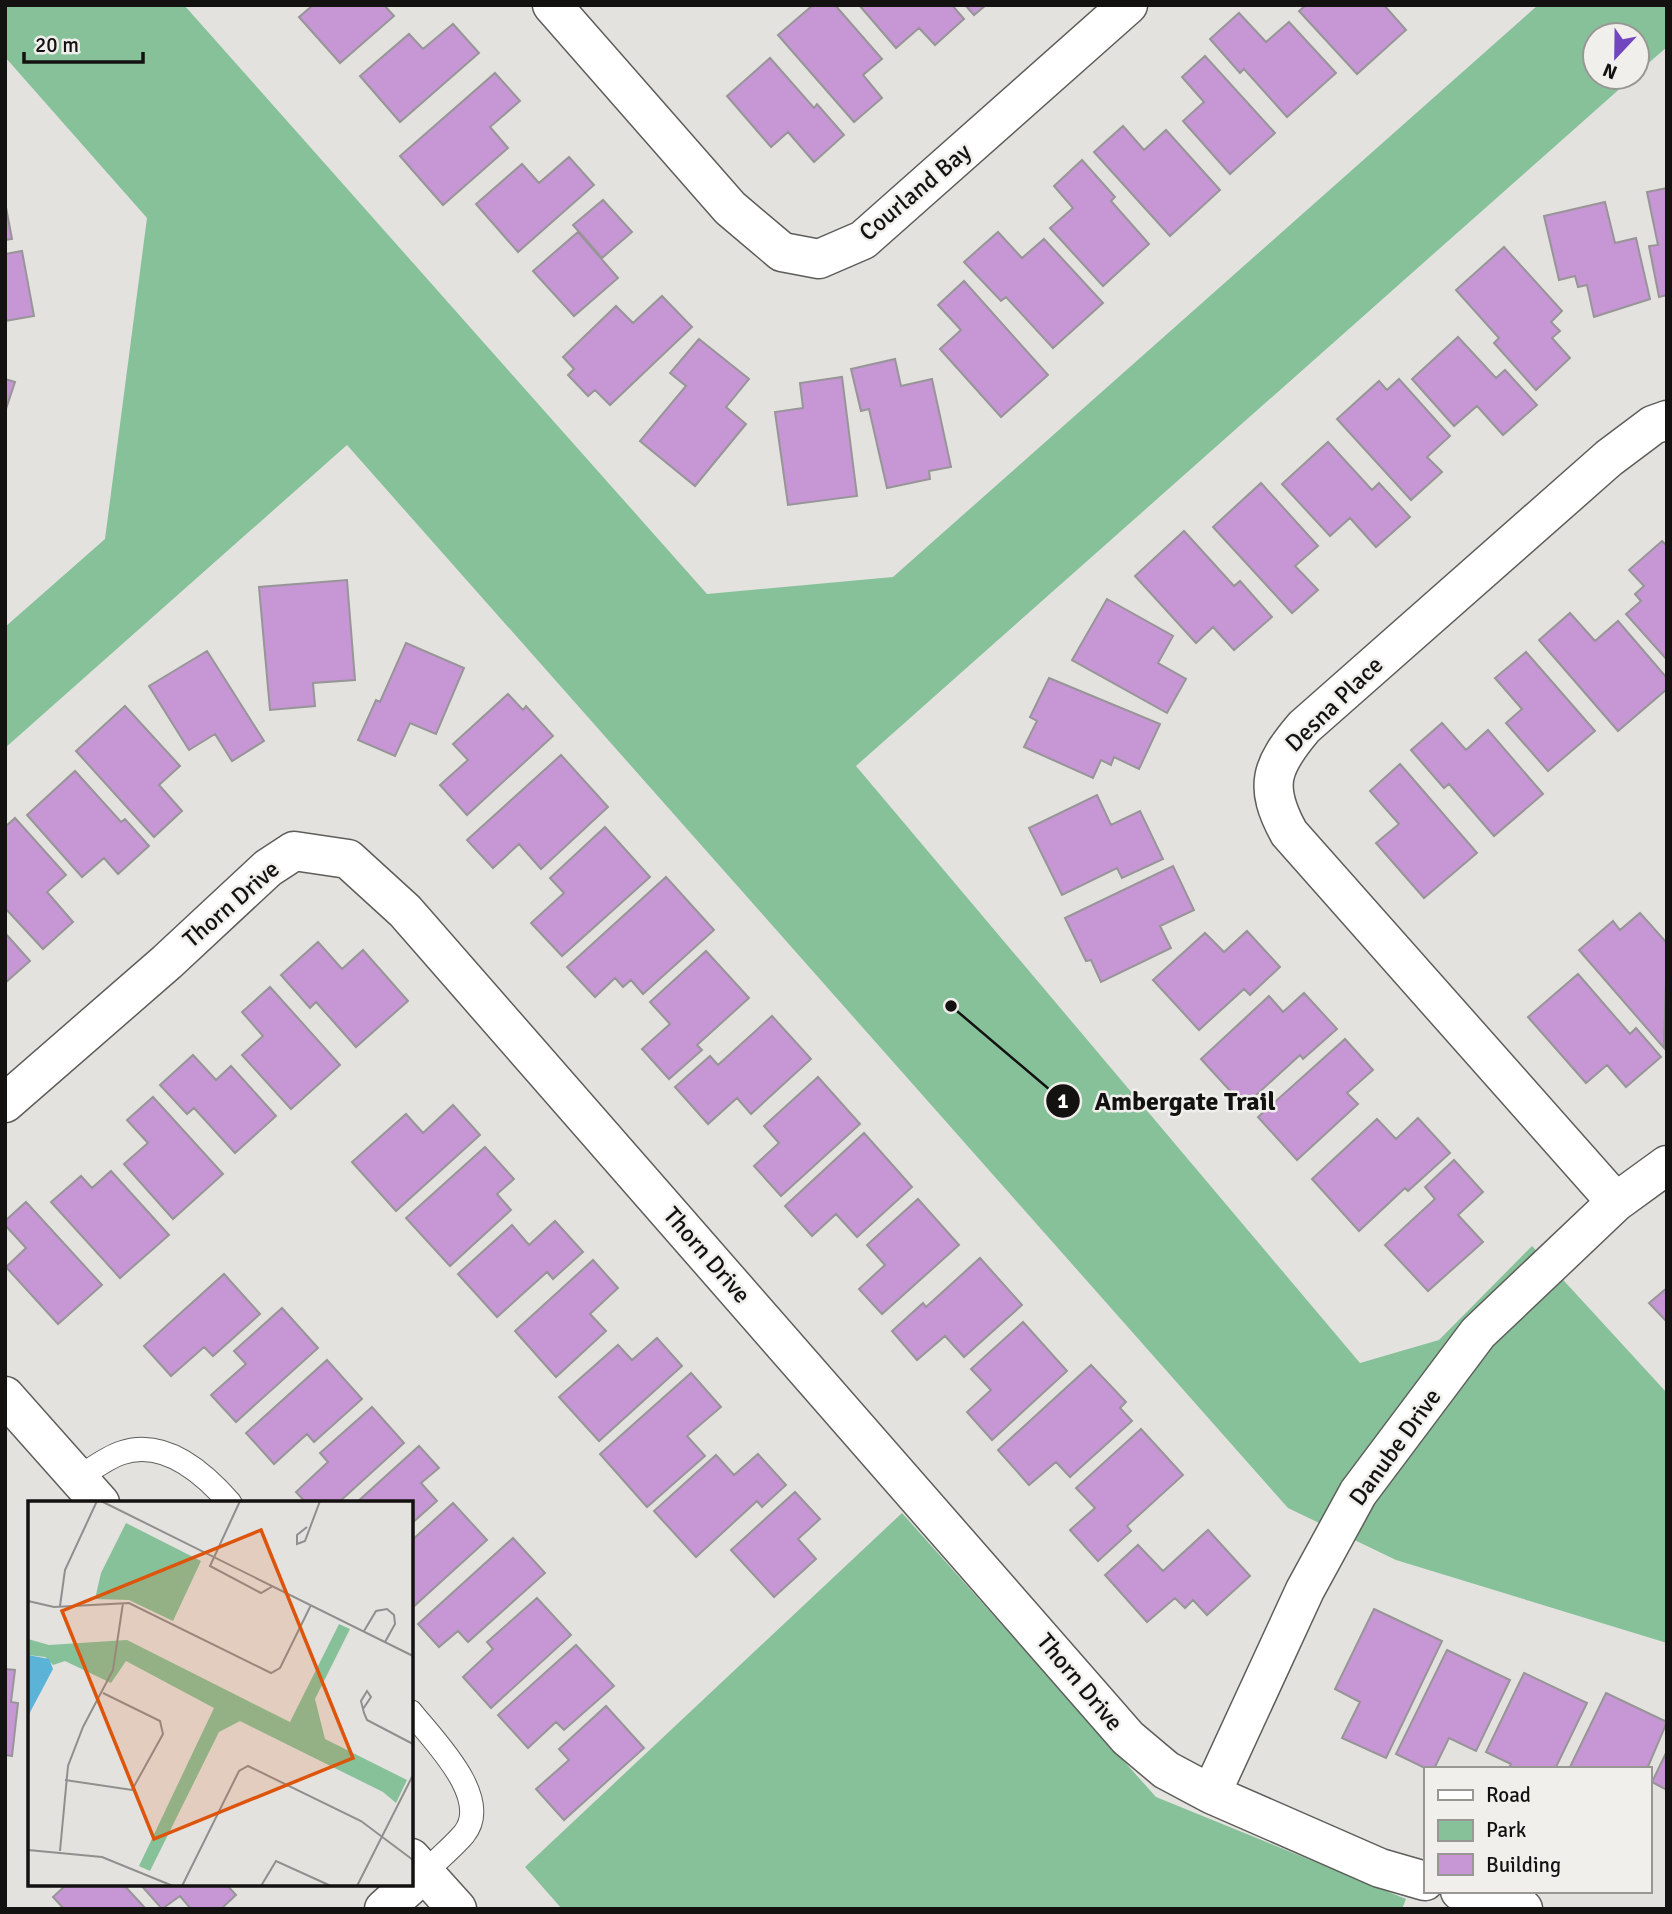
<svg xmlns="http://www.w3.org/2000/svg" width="1672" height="1914" font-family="Signika,sans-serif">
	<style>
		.green { fill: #86c199 }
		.building { fill: #c697d4; stroke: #979597; stroke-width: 2 }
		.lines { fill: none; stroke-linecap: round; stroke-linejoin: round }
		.service-casing { stroke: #5d5d5a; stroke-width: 25 }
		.minor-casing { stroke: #5d5d5a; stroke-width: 41 }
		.tertiary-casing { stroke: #5d5d5a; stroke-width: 41 }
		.service { stroke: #fff; stroke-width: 23 }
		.minor { stroke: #fff; stroke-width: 38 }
		.tertiary { stroke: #fff; stroke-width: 38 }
		.labels { text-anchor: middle; stroke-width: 5; stroke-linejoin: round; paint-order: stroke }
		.street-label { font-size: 24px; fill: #131211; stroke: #f0efec }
		.inset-road { fill: none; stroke: #908f8d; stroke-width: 2 }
		.view { fill: #dd550c; fill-opacity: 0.15; stroke: #dd550c; stroke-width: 3.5 }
		.inset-edge { fill: none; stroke: #131211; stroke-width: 3.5 }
		.leader { fill: none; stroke: #131211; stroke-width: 2.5 }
		.callout-dot { fill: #131211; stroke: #f0efec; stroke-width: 2.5 }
		.mark-label { font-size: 21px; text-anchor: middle; font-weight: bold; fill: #fff }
		.callout-label { font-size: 26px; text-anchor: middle; font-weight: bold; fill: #131211; stroke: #f0efec; stroke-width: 5; stroke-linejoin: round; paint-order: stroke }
	</style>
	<rect width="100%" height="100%" fill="#e3e2df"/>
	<!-- green -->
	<path class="green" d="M5,5H184L707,594L893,577L1538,5H1667V47L1637,73V35H1595V77H1633L856,766L1360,1363L1439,1340L1532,1246L1667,1393V1643L1396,1560L1288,1508L347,445L5,748V627L105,539L147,218L5,57Z
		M902,1513L1156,1797L1406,1899L1402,1909H562L525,1867Z"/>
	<!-- building -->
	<path class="building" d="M313,5H384L394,16L340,63L299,17Z
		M813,5H835L882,59L863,75L882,98L854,122L778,35Z
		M859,5H952L964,19L935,45L919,28L896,48Z
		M965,5H986L974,15Z
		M1306,5H1384L1406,30L1357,74L1299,11Z
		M1239,13L1266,42L1289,22L1336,73L1287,117L1244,69L1240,73L1210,39Z
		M453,24L479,53L400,122L360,76L409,34L423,49Z
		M1205,56L1275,133L1230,174L1183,121L1204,102L1182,77Z
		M770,58L814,108L817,104L844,135L814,162L788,132L771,147L727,96Z
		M495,73L520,101L490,127L508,148L443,205L400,156Z
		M1123,126L1144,150L1166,130L1220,190L1170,236L1094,152Z
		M569,157L594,185L518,252L476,204L522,164L539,183Z
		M1082,160L1115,197L1111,201L1149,244L1103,286L1050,228L1073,208L1054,186Z
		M1667,188V295L1659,297L1649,246L1658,245L1647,192Z
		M603,200L632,232L602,258L573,225Z
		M5,202L12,239L5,240Z
		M1605,202L1615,243L1636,238L1650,299L1594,317L1587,285L1578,287L1575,276L1559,280L1544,216Z
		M578,232L618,278L574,316L533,271Z
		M998,232L1022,258L1044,239L1103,303L1053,348L1006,297L1001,301L964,262Z
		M1504,247L1562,311L1551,322L1560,331L1552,338L1570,358L1536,390L1494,343L1499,338L1456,290Z
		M22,251L34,316L5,321V254Z
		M964,281L1048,375L1001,417L940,349L961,330L938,305Z
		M662,296L692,327L610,405L595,390L588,396L568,375L574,369L563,357L616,306L633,323Z
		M1458,337L1496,378L1505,370L1537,405L1503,435L1477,406L1454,426L1412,379Z
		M699,339L749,379L726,407L746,424L695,486L640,441L686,386L670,373Z
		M895,359L901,386L932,379L951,467L929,471L930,479L887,488L869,409L861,411L851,369Z
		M842,377L857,496L788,505L775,412L803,408L800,383Z
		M5,379L15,382L5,412Z
		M1399,379L1450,436L1427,457L1442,472L1411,500L1337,419L1379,381L1387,390Z
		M1328,442L1372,490L1379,483L1410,517L1376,547L1350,518L1330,536L1282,484Z
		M1261,483L1318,546L1295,566L1318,590L1292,613L1213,527Z
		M1184,531L1234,586L1240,581L1272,617L1234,650L1213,627L1196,643L1135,576Z
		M1662,541L1667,546V660L1626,614L1641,601L1635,594L1644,586L1629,570Z
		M347,580L355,680L313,683L315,706L270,710L259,587Z
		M1107,599L1173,636L1158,663L1186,679L1167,713L1072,660Z
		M1570,613L1595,641L1618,621L1667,678V689L1618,731L1539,640Z
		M406,643L464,668L436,734L410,723L395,756L358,740L376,700L380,702Z
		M207,651L264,741L232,761L215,734L189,750L149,686Z
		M1526,652L1595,731L1548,771L1506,723L1522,709L1495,678Z
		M1049,678L1160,724L1139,769L1114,757L1111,765L1101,760L1093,778L1024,747L1037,721L1030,717Z
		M508,694L523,710L526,706L553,736L467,815L440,785L468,760L453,744Z
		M125,706L180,766L159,785L182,811L154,837L76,751Z
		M1442,723L1466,750L1488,730L1543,794L1494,836L1449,784L1444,788L1411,750Z
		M561,755L608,807L541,869L519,844L493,868L467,840Z
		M1400,764L1477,853L1424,898L1376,843L1399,824L1370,791Z
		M75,771L121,822L125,819L149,846L118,874L104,858L82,877L27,815Z
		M1097,795L1111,825L1140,811L1163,859L1122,878L1117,868L1062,895L1029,828Z
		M15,818L66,875L47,892L73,922L43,949L5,908V827Z
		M605,827L650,877L562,956L531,923L564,893L550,878Z
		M1173,866L1194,910L1160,926L1171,948L1101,982L1091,960L1086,961L1065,918Z
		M666,877L714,930L643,994L631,980L623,987L615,978L595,997L567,967Z
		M1640,913L1667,943L1664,1048L1579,950L1613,921L1620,930Z
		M1247,931L1280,967L1250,995L1244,989L1199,1030L1153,980L1205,933L1224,952Z
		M5,933L30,961L5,983Z
		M318,942L342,969L363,950L408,1001L356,1047L316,1002L310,1008L281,975Z
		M706,951L749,998L697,1045L702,1050L669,1079L642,1049L670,1024L650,1002Z
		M1578,974L1630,1034L1636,1028L1661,1057L1626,1087L1607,1065L1586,1083L1528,1017Z
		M270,987L340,1065L291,1109L242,1055L263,1036L242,1012Z
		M1304,993L1337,1029L1303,1059L1300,1055L1244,1106L1201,1059L1269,996L1283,1012Z
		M772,1016L811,1059L751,1114L737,1098L708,1124L675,1087L710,1056L718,1065Z
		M1345,1039L1373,1070L1347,1093L1358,1104L1297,1160L1258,1117Z
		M193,1055L216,1080L231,1066L276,1116L235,1153L194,1108L187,1114L160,1085Z
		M818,1077L860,1124L781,1196L754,1166L779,1143L764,1126Z
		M153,1097L223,1174L173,1219L124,1164L148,1143L127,1120Z
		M453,1105L480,1135L396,1211L352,1162L406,1114L423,1133Z
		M1418,1118L1450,1153L1408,1191L1405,1188L1359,1231L1312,1179L1377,1119L1396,1139Z
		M864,1133L912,1187L857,1237L836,1214L812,1236L785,1206Z
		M485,1147L514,1179L497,1194L511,1210L450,1266L406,1218Z
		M1454,1160L1483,1192L1458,1215L1483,1242L1428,1291L1385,1245L1435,1199L1425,1187Z
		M111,1171L169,1235L120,1278L51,1202L81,1176L92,1188Z
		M918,1199L959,1245L882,1314L859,1289L885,1265L867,1245Z
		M26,1202L102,1285L58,1324L6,1267L26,1248L5,1225V1221Z
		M555,1221L583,1252L553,1279L547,1272L497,1317L458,1274L512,1225L529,1245Z
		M980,1258L1022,1305L964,1357L945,1336L917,1360L892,1331L923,1303L926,1307Z
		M593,1260L618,1288L590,1314L606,1331L556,1377L515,1331Z
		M224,1274L260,1314L213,1356L204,1347L171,1376L144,1346Z
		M1667,1288V1322L1649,1303Z
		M282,1308L318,1348L236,1422L211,1395L246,1364L234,1351Z
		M1023,1322L1067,1371L992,1440L967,1412L991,1390L971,1369Z
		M657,1338L682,1366L599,1441L559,1397L618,1345L632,1360Z
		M327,1360L362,1399L314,1442L307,1434L274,1464L246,1433Z
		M1091,1365L1126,1402L1120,1408L1132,1421L1070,1477L1056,1462L1029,1485L998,1450Z
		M691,1373L721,1407L687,1436L705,1456L647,1507L600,1454Z
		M372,1407L404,1443L338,1503H306L296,1492L328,1462L320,1453Z
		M1141,1429L1183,1475L1127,1526L1131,1531L1098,1561L1070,1530L1095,1508L1076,1488Z
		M419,1446L439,1468L421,1483L437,1501L411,1524V1503H356Z
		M758,1454L786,1485L762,1507L757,1501L696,1557L654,1511L716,1455L734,1475Z
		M795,1492L820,1519L798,1539L816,1559L774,1597L731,1550Z
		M453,1503L487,1540L411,1609V1541Z
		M1208,1530L1250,1576L1207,1615L1193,1600L1185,1608L1175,1598L1147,1622L1105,1575L1138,1545L1163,1571Z
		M513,1538L545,1573L468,1642L458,1631L439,1647L418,1624Z
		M537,1598L571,1635L491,1708L463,1677L493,1649L487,1642Z
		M1374,1609L1442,1641L1386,1758L1342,1738L1360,1702L1335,1689Z
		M576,1645L614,1686L564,1730L556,1722L528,1748L498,1715Z
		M1447,1650L1510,1680L1476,1751L1449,1738L1434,1769H1427L1396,1754Z
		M5,1669L15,1670L11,1702L18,1703L12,1756L5,1755Z
		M1524,1673L1587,1703L1555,1769H1508L1511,1764L1486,1752Z
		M1606,1693L1667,1722L1647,1769H1569Z
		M606,1706L644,1748L564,1820L536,1789L569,1760L559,1749Z
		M1667,1751V1790L1652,1782Z
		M67,1884H123L146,1909H64L53,1897Z
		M140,1884H226L236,1895L221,1909H191L180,1896L162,1909Z"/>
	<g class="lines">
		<defs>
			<path id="service" d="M78,1478C91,1470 106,1458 121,1453C164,1438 204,1473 230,1503
				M411,1712C433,1740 493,1798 464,1834C452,1848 437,1860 424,1873"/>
			<path id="minor" d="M552,5L730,208L782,252L819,259L863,240L1128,5
				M5,1103L167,962L268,868L294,851L348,859L405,911L1128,1738L1166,1770L1211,1794L1380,1868L1425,1881
				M1616,1202L1289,833C1263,786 1271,766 1304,727L1609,458L1653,425L1667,420
				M1211,1794L1305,1590L1358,1493L1478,1333L1616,1202L1667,1165
				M1460,1891L1523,1909
				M384,1909L424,1873"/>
			<path id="tertiary" d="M5,1396L100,1503
				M411,1858L457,1909"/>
		</defs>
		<!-- service casing -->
		<use href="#service" class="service-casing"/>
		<!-- minor casing -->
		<use href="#minor" class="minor-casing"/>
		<!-- tertiary casing -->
		<use href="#tertiary" class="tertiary-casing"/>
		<!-- service -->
		<use href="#service" class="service"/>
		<!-- minor -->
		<use href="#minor" class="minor"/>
		<!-- tertiary -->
		<use href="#tertiary" class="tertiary"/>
	</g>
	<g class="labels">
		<!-- street labels -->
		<g class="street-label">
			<text transform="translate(915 192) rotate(-40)" y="8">Courland Bay</text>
			<text transform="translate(1334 704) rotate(-44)" y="8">Desna Place</text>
			<text transform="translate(231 904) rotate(-41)" y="8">Thorn Drive</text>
			<text transform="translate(707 1255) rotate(49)" y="8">Thorn Drive</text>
			<text transform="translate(1395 1447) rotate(-54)" y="8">Danube Drive</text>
			<text transform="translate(1080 1682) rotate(50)" y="8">Thorn Drive</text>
		</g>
	</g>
	<!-- overview -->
	<g transform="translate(28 1501)">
		<rect width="385" height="385" fill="#e3e2df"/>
		<path d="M98,22L173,60L145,120L101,99L67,98L73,72ZM311,123L322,128L287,198L297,238L379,279L368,302L355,291L212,220L191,231L122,370L111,365L186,207L98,160L83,182L37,160L25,164L17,156L0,154V138L21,144L99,139L262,221Z" fill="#86c199"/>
		<path d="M0,154L21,158L25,168L0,215Z" fill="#5bb3d8"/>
		<path class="inset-road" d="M73,0L385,155M212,0L182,65L233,92L245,85M279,26L269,34V43L277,40L292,0M0,100L26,106L101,102L243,172L252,167L283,104M32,105L37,69L69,0M336,130L348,110L359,108L366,114L367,123L357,141M335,208L343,196L339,190L333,200L336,212L339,219L385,243M37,279L104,289L135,233L132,220L75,192M0,349L74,356L145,385M32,350L40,265L55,226L85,169L95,102M154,385L211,270L220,265L333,320L385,359M233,385L248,360L303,385M329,385L385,274"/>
		<path class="view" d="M233,29L325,257L126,338L34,110Z"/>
		<rect width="385" height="385" class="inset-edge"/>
	</g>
	<!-- callouts -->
	<path class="leader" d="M951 1006L1063 1101"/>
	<g class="callout-dot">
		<circle cx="951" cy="1006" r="7"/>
		<circle cx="1063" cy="1101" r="18"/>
	</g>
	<g class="mark-label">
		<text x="1063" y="1108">1</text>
	</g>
	<g class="callout-label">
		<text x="1185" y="1110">Ambergate Trail</text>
	</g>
	<!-- border -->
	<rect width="1672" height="1914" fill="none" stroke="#131211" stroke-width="14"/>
	<!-- legend -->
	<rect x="1424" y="1767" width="228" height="126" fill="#f0efec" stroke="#989794" stroke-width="2"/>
	<rect x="1438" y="1790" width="35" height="10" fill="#ffffff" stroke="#989794" stroke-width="2"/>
	<text x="1486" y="1802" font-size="21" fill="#131211">Road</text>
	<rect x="1438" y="1820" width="35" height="21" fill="#86c199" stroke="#989794" stroke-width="2"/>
	<text x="1486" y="1837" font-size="21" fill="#131211">Park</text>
	<rect x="1438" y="1854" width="35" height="21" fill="#c697d4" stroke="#989794" stroke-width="2"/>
	<text x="1486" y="1872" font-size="21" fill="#131211">Building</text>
	<!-- north arrow -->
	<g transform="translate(1616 56) rotate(202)"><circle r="33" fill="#f0efec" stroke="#989794" stroke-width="2"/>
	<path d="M0-5L12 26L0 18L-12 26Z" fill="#7146be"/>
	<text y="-10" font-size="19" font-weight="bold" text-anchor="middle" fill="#131211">N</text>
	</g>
	<!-- scale -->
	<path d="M24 52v10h119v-10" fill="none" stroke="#131211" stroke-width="3.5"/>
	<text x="35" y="52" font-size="21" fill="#131211" stroke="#f0efec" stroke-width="5" paint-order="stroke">20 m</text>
</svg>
